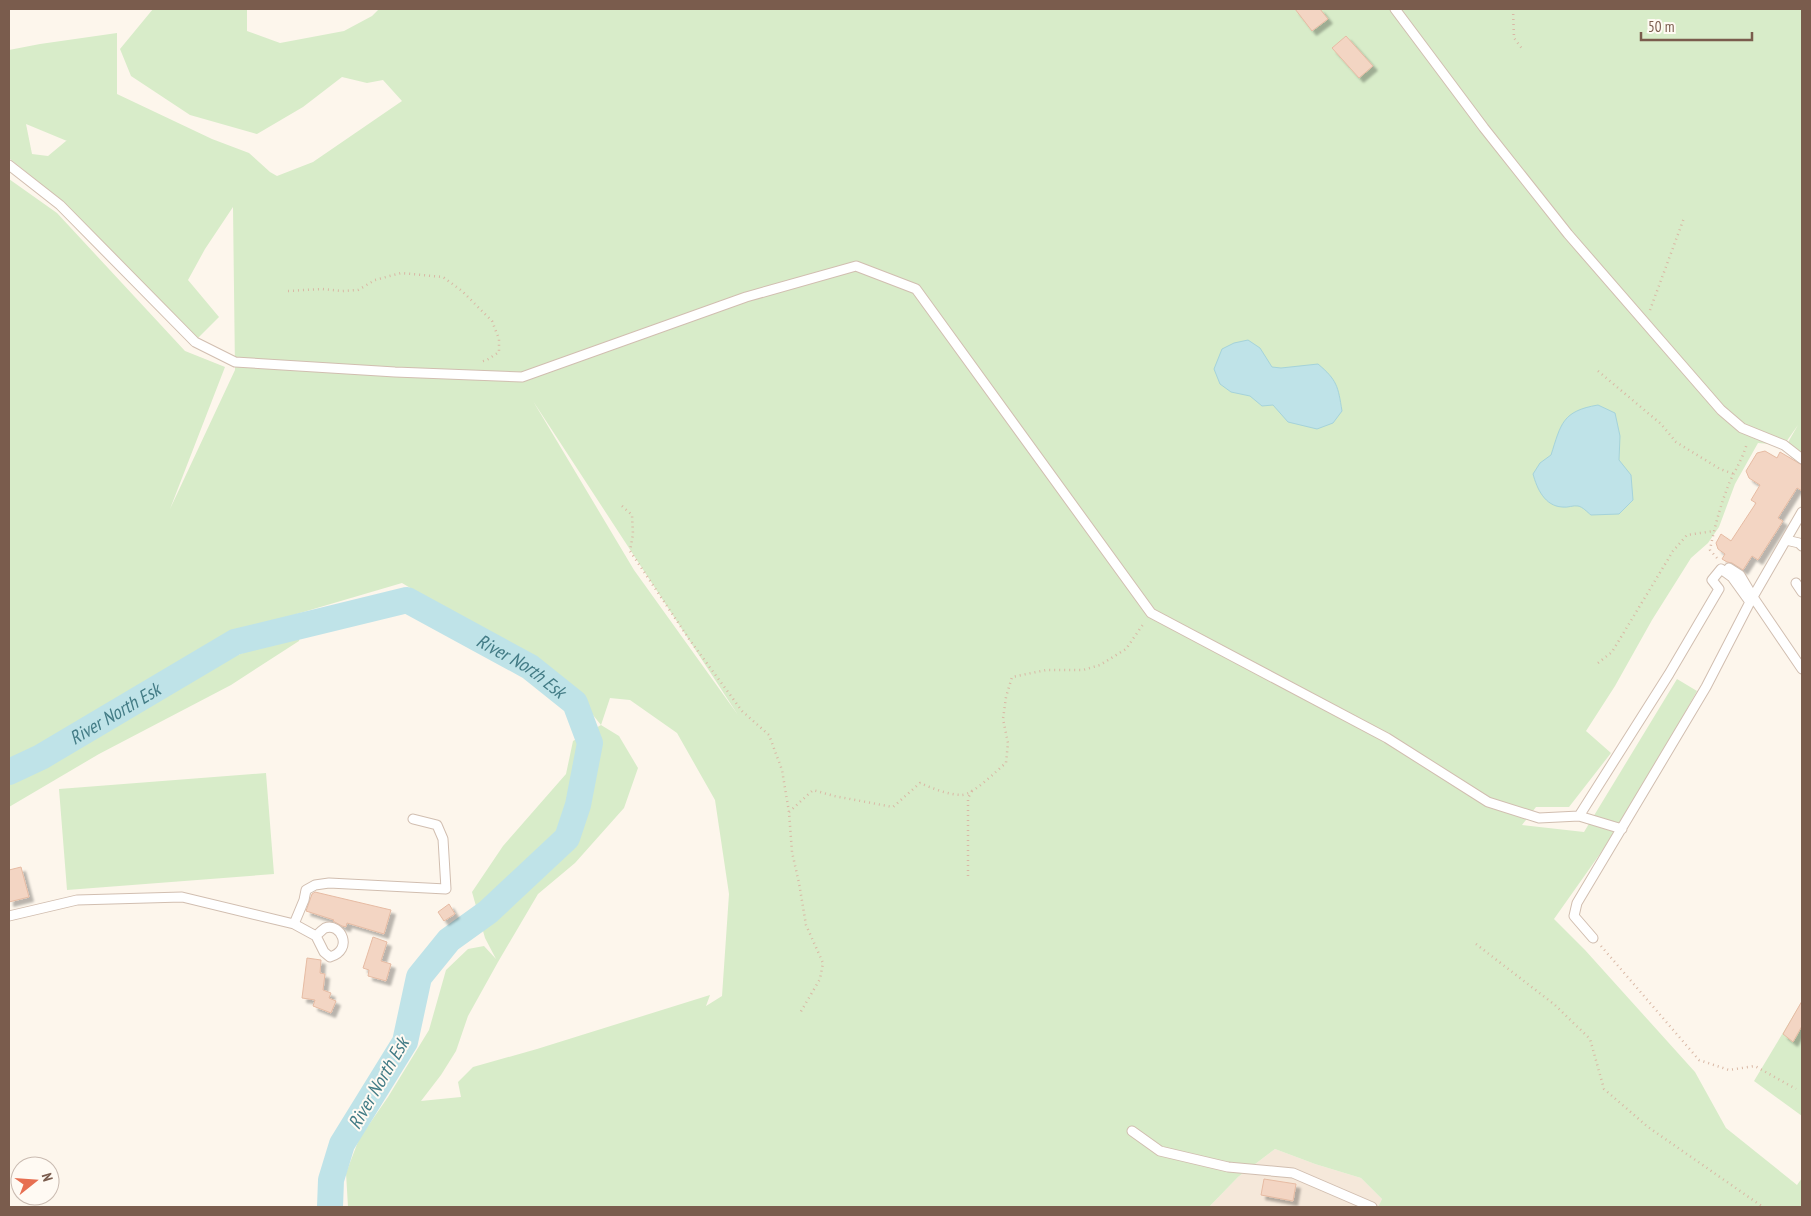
<svg xmlns="http://www.w3.org/2000/svg" width="1811" height="1216" font-family="'PT Sans Narrow',sans-serif">
	<style>
		.residential { fill: #f5e8da }
		.green { fill: #d8ecc9; fill-rule: evenodd }
		.water { fill: #bfe3e8; stroke: #a5d3da }
		.lines { fill: none; stroke-linecap: round; stroke-linejoin: round }
		.river { stroke: #bfe3e8; stroke-width: 26 }
		.building { fill: #f3d5c3; stroke: #e6bba3; filter: url(#shadow) }
		.service-casing { stroke: #d1beb0; stroke-width: 11 }
		.path { stroke: #d9b8a5; stroke-width: 2.5; stroke-dasharray: 1 4; stroke-linecap: butt }
		.service { stroke: #fff; stroke-width: 9 }
		.labels { text-anchor: middle; stroke-width: 4; stroke-linejoin: round; paint-order: stroke }
		.water-label { font-size: 19px; font-style: italic; fill: #437c86; stroke: #fffaf3 }
	</style>
	<defs>
		<filter id="shadow"><feDropShadow dx="4.5" dy="4.5" stdDeviation="1" flood-color="#0004"/></filter>
	</defs>
	<rect width="100%" height="100%" fill="#fdf6ec"/>
	<!-- residential -->
	<path class="residential" d="M1275,1149L1315,1164L1361,1178L1382,1199L1378,1207H1209L1238,1177Z"/>
	<!-- green -->
	<path class="green" d="M153,9H247V31L280,43L344,31L372,16L379,9H1802V455L1787,444L1798,425L1784,445L1758,443L1735,484L1719,527L1708,543L1691,558L1652,620L1615,686L1586,731L1611,753L1569,807H1536L1522,825L1584,832L1677,679L1697,691L1650,775L1602,851L1554,919L1585,950L1695,1072L1726,1128L1797,1185L1802,1178V1207H1378L1382,1199L1361,1178L1315,1164L1275,1149L1238,1177L1209,1207H348L346,1173L359,1139L388,1097L429,1030L446,970L468,949L484,946L496,959L485,938L472,892L503,846L566,774L573,741L601,725L572,689L533,661L402,583L232,633L45,744L9,762V179L57,213L185,351L225,367L170,509L235,370L233,207L205,249L188,280L219,317L197,339L62,201L9,158V50L40,44L117,33V94L212,139L249,153L270,172L277,176L313,162L402,101L383,80L367,83L342,77L303,107L257,134L190,115L131,76L120,49ZM26,124L67,141H66L48,156L32,154ZM533,401L738,715L634,570ZM610,698L630,700L677,733L715,800L729,894L722,996L706,1006L710,995L537,1049L473,1067L458,1082L461,1097L421,1101L441,1075L456,1051L468,1016L498,962L538,894L575,863L624,808L638,768L619,736L601,725Z
		M301,631L299,641L231,685L99,754L9,807V781L235,656Z
		M266,773L274,874L67,890L59,789Z
		M1802,1001V1116L1754,1081Z"/>
	<!-- water -->
	<path class="water" d="M1248,340L1260,348L1272,367L1281,368L1318,364C1337,380 1338,386 1342,411L1333,423L1317,429L1288,422L1273,405L1262,406L1250,396L1231,392L1220,384L1214,369L1222,349L1234,343Z
		M1598,405L1615,413L1620,436L1619,460L1631,475L1633,500L1619,514L1591,515C1587,512 1583,507 1578,506C1573,505 1568,508 1562,507C1545,506 1537,489 1533,474L1540,463L1551,455C1561,424 1562,411 1598,405Z"/>
	<g class="lines">
		<!-- river -->
		<path class="river" id="s1" d="M9,772L41,757L235,642L407,600L530,667L575,703L590,743L578,805L567,838L488,912L449,940L419,977L405,1042L342,1144L331,1180L330,1207"/>
	</g>
	<!-- building -->
	<path class="building" d="M1295,9H1320L1328,19L1312,31Z
		M1346,36L1373,66L1359,78L1332,48Z
		M1765,451L1777,458L1780,452L1802,465V491L1797,488L1778,518L1783,521L1758,560L1752,556L1743,570L1732,563L1727,562L1722,559L1725,554L1718,549L1716,543L1721,534L1731,541L1756,503L1751,500L1760,485L1749,478L1746,471L1757,453Z
		M21,867L29,897L9,902V870Z
		M315,892L391,910L384,934L347,923L346,927L342,926L333,921L334,920L306,911L312,894Z
		M449,904L455,914L444,921L438,912Z
		M373,937L387,942L381,961L391,964L386,981L368,976L369,970L363,968Z
		M307,958L321,960L320,973L325,974L323,990L331,993L329,998L336,1001L331,1013L313,1006L315,1000L302,998Z
		M1802,1001V1026L1793,1042L1783,1034Z
		M1264,1179L1296,1184L1293,1201L1261,1195Z"/>
	<g class="lines">
		<defs>
			<path id="service" d="M1395,9L1484,128L1568,234L1721,410L1742,428L1784,445L1802,459
				M9,165L60,205L195,342L235,362L395,372L522,377L746,297L856,266L916,289L1151,613L1387,738L1488,802L1539,818L1579,816L1669,674L1719,589L1712,580L1721,569L1732,577L1750,602L1802,512
				M1786,540L1799,543L1802,546
				M1729,568L1740,575L1753,597L1802,669
				M1796,583L1802,592
				M1579,816L1622,829
				M9,916L77,900L182,897L294,924L316,936L324,952L330,957C354,950 341,922 325,928C322,930 318,934 316,936
				M294,924L304,900L306,890L315,885L329,883L446,889L443,839L437,825L413,819
				M1593,938L1574,916L1577,903L1706,687L1750,602
				M1132,1131L1160,1151L1228,1167L1293,1173L1372,1207"/>
		</defs>
		<!-- service casing -->
		<use href="#service" class="service-casing"/>
		<!-- path -->
		<path class="path" d="M1513,9L1514,38L1523,50
			M288,291L322,289L342,291L358,290L375,280L401,273L443,277L462,291L492,321L499,339V352L487,360L480,362
			M1650,310L1684,218
			M1598,371L1661,424L1676,442L1720,469L1734,474
			M622,506L632,515L633,534L630,551L689,639L742,711L769,735L782,770L789,812L792,852L799,883L806,925L823,963L820,979L800,1013
			M1717,558L1710,550C1714,529 1720,507 1728,486C1734,471 1743,459 1747,443
			M1598,663L1612,652L1673,551L1687,535L1714,531
			M789,812L813,790L834,796L893,807L920,783C932,788 948,795 962,795C974,794 996,771 1006,763L1008,743L1003,719L1006,697L1012,677L1046,670H1083L1100,665L1126,649L1144,623
			M968,876V798L972,791
			M1476,944L1555,1005L1590,1039L1604,1089L1648,1127L1763,1207
			M1601,946L1699,1060L1729,1070L1755,1066L1796,1089"/>
		<!-- service -->
		<use href="#service" class="service"/>
	</g>
	<g class="labels">
		<!-- water labels -->
		<g class="water-label">
			<text dy="7" stroke="none"><textPath href="#s1" startOffset="570">River North Esk</textPath></text>
			<text dy="7" stroke="none"><textPath href="#s1" startOffset="121">River North Esk</textPath></text>
			<text transform="translate(378 1083) rotate(-60)" y="7">River North Esk</text>
		</g>
	</g>
	<!-- border -->
	<rect width="1811" height="1216" fill="none" stroke="#7a5c4d" stroke-width="20"/>
	<!-- north arrow -->
	<g transform="translate(35 1181) rotate(73)"><circle r="24" fill="#fffaf3" stroke="#cabbb1"/>
	<path d="M0-4L9 19L0 12L-9 19Z" fill="#e76f51"/>
	<text y="-8" font-size="14" font-weight="bold" text-anchor="middle" fill="#7a5c4d">N</text>
	</g>
	<!-- scale -->
	<path d="M1641 32v8h111v-8" fill="none" stroke="#7a5c4d" stroke-width="2.5"/>
	<text x="1648" y="32" font-size="15" fill="#7a5c4d" stroke="#fffaf3" stroke-width="4" paint-order="stroke">50 m</text>
</svg>
